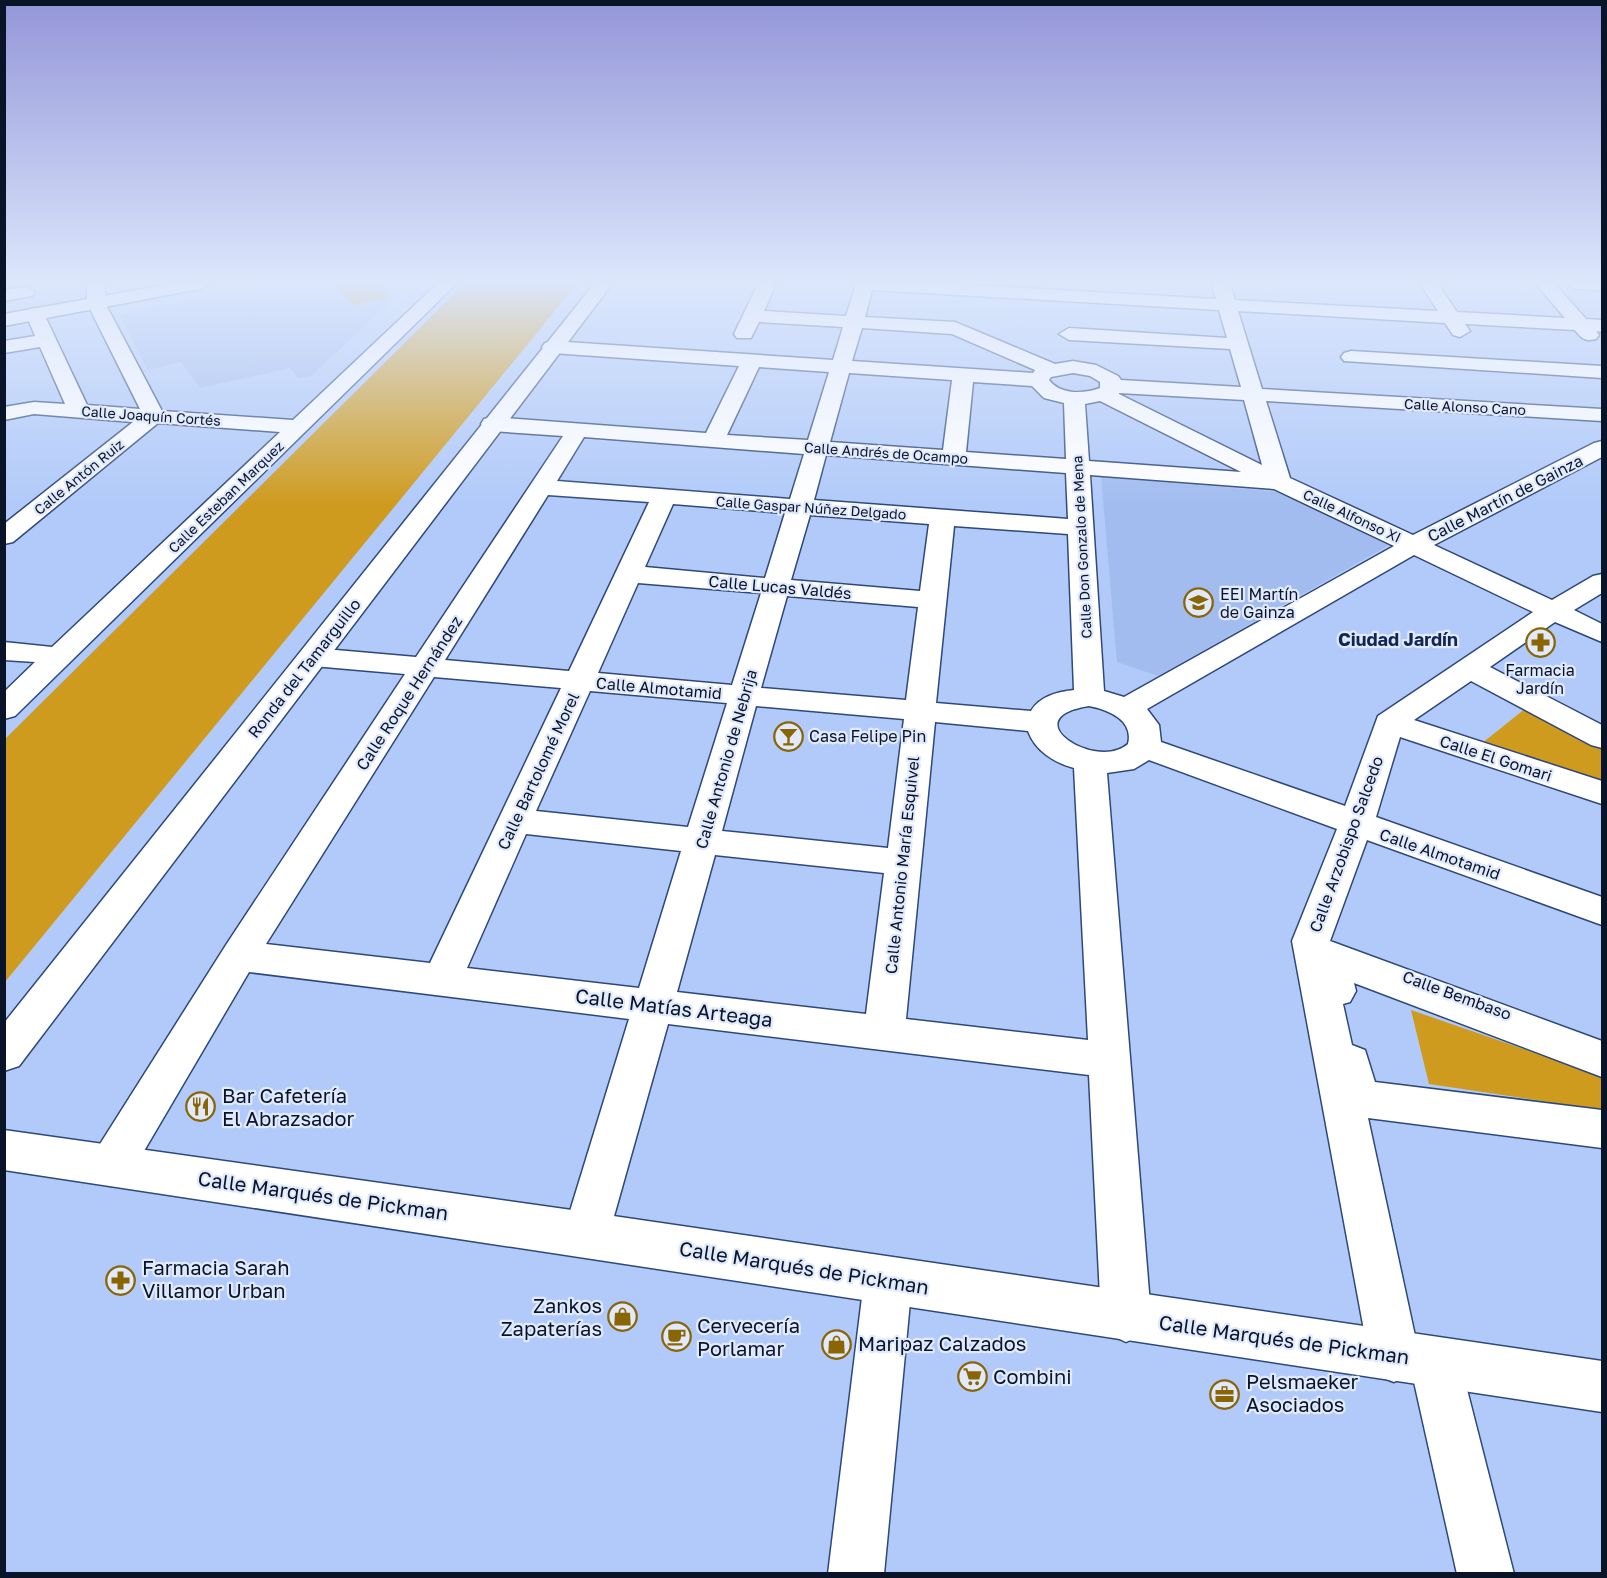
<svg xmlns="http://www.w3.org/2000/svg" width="1607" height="1578" font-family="'Golos Text',sans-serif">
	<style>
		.built { fill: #a2bcef }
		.green { fill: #cf9b1e }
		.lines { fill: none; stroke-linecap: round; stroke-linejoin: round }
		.street-casing { stroke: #2e4879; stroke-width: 3 }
		.secondary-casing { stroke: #2e4879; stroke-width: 3 }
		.primary-casing { stroke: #2e4879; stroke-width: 3 }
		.street { fill: #fff; fill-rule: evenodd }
		.secondary { fill: #fff; fill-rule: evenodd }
		.primary { fill: #fff; fill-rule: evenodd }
		.labels { text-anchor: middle; stroke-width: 4.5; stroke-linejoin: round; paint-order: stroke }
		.far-street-label { font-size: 14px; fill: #0a1429; stroke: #e1eafd }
		.street-label { font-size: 16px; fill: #0a1429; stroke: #e1eafd }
		.poi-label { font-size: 16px; fill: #0a1429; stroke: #e1eafd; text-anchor: start }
		.neighbourhood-label { font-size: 18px; font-weight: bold; fill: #102755; stroke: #e1eafd }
		.near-street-label { font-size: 20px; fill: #0a1429; stroke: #e1eafd }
		.near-poi-label { font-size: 20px; fill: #0a1429; stroke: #e1eafd; text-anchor: start }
	</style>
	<rect width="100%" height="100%" fill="#b1caf9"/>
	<!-- built -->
	<path class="built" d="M277,284H410L311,376L298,378L290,368L200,388L181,362L148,370L119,314Z
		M1101,477L1280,492L1389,545L1158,676L1117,662Z"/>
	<!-- green -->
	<path class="green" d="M334,284H377L390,297L353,305Z
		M464,284H577L5,982V739Z
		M1526,708L1602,747V785L1481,744Z
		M1411,1010L1602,1076V1110L1429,1084Z"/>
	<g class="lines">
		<defs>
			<path id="street" d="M87,284H105V303L162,411L293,420L437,284H456L15,716L4,719V692L35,662L4,660V642L52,647L280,432L158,423L13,542L4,544V524L133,422L34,414L4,420V407L34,402L65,404L40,347L4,353V341L35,336L26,314L28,310L35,308L44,314L87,405L140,409L87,303Z
				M758,284H776L764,311L846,316L855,288L850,284H954L1216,299L1212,284H1230L1235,300L1438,311L1420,284H1438L1457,312L1565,318L1536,284H1555L1586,319L1602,320V332L1596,331L1599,335L1596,339C1585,342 1581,338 1575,330L1465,324L1470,331L1460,337L1453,335L1445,323L1238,311L1262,389L1602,409V421L1266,401L1290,478L1413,535L1594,443L1602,441V457L1434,545L1552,600L1593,576L1602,574V593L1574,610L1602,624V642L1555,622L1490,667L1602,725V748L1591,745L1471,681L1414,720L1602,781V804L1400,737L1376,817L1602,897V925L1367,840L1330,941L1602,1041V1077L1354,983L1356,991L1350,1002L1343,1004L1352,1045L1365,1050L1375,1082L1602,1110V1148L1368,1118L1417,1345L1435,1337L1453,1344L1460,1362L1514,1574H1457L1412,1373L1394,1382L1376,1375L1369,1357L1292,941L1337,829L1149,760L1134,769L1107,773L1151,1317L1143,1334L1126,1342L1109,1334L1101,1317L1089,1075L668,1024L609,1234L602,1250L586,1256L570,1250L563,1234L629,1019L249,972L127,1180L111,1186L95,1180L89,1166L95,1152L226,945L405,674L313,666L303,663L299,657L303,651L313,648L416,657L563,436L492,431L484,429L481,424L484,419L492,417L706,433L739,366L552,353L545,351L542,347L545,343L552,341L833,360L843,327L759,322L751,338H737L734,334ZM872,290L1219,310L1227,338L1069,328L1059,334L1069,340L1230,349L1241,387L1121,380L1118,376L1096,365L1073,361L1055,364L955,322L865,317ZM862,328L952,334L1035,370L1033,373L852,361ZM759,367L829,372L808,440L727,435ZM849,373L952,380L943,450L830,442ZM1073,373L1090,376L1100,382V388C1084,394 1060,395 1049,380L1051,377ZM973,382L1032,386L1044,398L1064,403L1066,459L966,452ZM1119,393L1244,400L1262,465L1119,394ZM1100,401L1241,472L1089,461L1085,404ZM584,437L804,454L790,499L557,481ZM826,455L1066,473L1068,519L814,500ZM1090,475L1274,489L1394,546L1124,697L1104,691ZM548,495L649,502L569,671L445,660ZM673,504L785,513L765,578L645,567ZM810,515L929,524L920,591L791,580ZM954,526L1068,534L1074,690C1057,692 1040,696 1031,711L936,703ZM1414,555L1533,612L1378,716L1345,806L1161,742L1159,725L1147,709ZM638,583L761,593L732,685L598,673ZM787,596L918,607L906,700L761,688ZM434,677L561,688L430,963L266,944ZM590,691L727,703L688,827L536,811ZM756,706L904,719L888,848L722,831ZM1089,706C1109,710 1134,720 1128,744C1096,772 1012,718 1089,706ZM935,722L1028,731C1035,751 1055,763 1074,768L1088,1040L906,1019ZM526,834L681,851L639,988L467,968ZM715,855L884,873L866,1014L677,992Z
				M1567,284H1602V290L1576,289Z
				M26,287L35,292L32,296L4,301V290Z
				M1351,351L1602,366V378L1344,361L1341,357L1344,353Z
				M888,1257L905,1264L912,1281L884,1574H828L864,1281L871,1264Z"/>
			<path id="secondary" d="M171,284H209L200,289L4,326V314Z"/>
			<path id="primary" d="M594,284H612L19,1066L4,1071V1023Z
				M4,1130L586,1212L1602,1361V1412L4,1170Z"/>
		</defs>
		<!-- street casing -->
		<use href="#street" class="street-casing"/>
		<!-- secondary casing -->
		<use href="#secondary" class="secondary-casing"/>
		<!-- primary casing -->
		<use href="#primary" class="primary-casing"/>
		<!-- street -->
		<use href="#street" class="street"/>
		<!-- secondary -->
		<use href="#secondary" class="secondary"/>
		<!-- primary -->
		<use href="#primary" class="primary"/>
	</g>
	<!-- sky -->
	<linearGradient id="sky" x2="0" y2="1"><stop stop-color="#9496d8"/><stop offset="0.56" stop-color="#dce7fc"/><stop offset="1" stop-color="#dce7fc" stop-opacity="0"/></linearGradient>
	<rect width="1607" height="505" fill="url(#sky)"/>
	<!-- icons -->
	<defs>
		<symbol id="school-ring" viewBox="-11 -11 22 22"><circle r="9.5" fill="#e1eafd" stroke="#8a6503" stroke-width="1.5"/><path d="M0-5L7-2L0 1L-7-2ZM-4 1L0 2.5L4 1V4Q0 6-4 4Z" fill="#8a6503"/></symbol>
		<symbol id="pharmacy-ring" viewBox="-11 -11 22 22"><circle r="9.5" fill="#e1eafd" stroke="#8a6503" stroke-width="1.5"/><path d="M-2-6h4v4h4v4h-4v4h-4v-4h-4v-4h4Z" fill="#8a6503"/></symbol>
		<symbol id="bar-ring" viewBox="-11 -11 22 22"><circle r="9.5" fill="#e1eafd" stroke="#8a6503" stroke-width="1.5"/><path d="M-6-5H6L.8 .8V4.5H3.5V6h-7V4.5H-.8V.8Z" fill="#8a6503"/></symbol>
		<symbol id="restaurant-ring" viewBox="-11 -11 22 22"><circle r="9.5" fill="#e1eafd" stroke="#8a6503" stroke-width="1.5"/><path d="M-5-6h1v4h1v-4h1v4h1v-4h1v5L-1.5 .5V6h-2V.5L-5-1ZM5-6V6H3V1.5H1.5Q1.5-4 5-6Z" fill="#8a6503"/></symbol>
		<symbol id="shop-ring" viewBox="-11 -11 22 22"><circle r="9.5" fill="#e1eafd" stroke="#8a6503" stroke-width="1.5"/><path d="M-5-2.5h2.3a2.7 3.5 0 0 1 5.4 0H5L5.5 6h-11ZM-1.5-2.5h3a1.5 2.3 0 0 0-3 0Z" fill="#8a6503"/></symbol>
		<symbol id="cafe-ring" viewBox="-11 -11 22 22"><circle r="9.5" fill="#e1eafd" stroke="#8a6503" stroke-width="1.5"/><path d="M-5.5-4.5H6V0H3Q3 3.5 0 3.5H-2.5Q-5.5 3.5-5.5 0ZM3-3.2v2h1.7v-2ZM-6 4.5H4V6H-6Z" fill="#8a6503"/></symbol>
		<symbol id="supermarket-ring" viewBox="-11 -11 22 22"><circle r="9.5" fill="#e1eafd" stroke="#8a6503" stroke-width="1.5"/><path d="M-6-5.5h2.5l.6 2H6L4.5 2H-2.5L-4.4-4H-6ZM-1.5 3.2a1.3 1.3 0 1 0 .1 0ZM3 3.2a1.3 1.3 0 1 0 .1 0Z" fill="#8a6503"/></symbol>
		<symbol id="office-ring" viewBox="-11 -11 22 22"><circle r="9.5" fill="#e1eafd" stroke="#8a6503" stroke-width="1.5"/><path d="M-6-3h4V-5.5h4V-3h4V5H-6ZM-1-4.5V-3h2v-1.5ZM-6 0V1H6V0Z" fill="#8a6503"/></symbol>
	</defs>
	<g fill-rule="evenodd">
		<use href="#school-ring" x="1182" y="586" width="33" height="33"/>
		<use href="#pharmacy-ring" x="1524" y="626" width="33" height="33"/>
		<use href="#bar-ring" x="772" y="720" width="33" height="33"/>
		<use href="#restaurant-ring" x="184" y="1090" width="33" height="33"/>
		<use href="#pharmacy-ring" x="104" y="1264" width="33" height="33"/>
		<use href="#shop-ring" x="606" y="1300" width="33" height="33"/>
		<use href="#cafe-ring" x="660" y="1320" width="33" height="33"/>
		<use href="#shop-ring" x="820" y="1328" width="33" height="33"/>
		<use href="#supermarket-ring" x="956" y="1360" width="33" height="33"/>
		<use href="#office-ring" x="1208" y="1378" width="33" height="33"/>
	</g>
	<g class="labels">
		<!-- far-street labels -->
		<g class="far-street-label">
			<text transform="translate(1465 407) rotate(3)" y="5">Calle Alonso Cano</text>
			<text transform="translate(151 416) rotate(4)" y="5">Calle Joaquín Cortés</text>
			<text transform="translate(886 453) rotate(4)" y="5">Calle Andrés de Ocampo</text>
			<text transform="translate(79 477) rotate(-39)" y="5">Calle Antón Ruiz</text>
			<text transform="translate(226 497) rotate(-44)" y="5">Calle Esteban Marquez</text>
			<text transform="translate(811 508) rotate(4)" y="5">Calle Gaspar Núñez Delgado</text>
			<text transform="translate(1352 516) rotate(25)" y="5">Calle Alfonso XI</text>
			<text transform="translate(1082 547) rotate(-93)" y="5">Calle Don Gonzalo de Mena</text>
		</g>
		<!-- street labels -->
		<g class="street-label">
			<text transform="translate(1505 498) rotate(-27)" y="6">Calle Martín de Gainza</text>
			<text transform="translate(780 587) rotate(5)" y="6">Calle Lucas Valdés</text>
			<text transform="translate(304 668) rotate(-52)" y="6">Ronda del Tamarguillo</text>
			<text transform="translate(659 688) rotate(5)" y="6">Calle Almotamid</text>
			<text transform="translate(409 693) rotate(-57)" y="6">Calle Roque Hernández</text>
			<text transform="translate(1496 758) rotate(18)" y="6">Calle El Gomari</text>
			<text transform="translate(726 759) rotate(-74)" y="6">Calle Antonio de Nebrija</text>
			<text transform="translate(538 771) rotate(-65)" y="6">Calle Bartolomé Morel</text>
			<text transform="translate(1346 844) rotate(-70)" y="6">Calle Arzobispo Salcedo</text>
			<text transform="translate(1440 854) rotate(19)" y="6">Calle Almotamid</text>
			<text transform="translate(902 865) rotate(-84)" y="6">Calle Antonio María Esquivel</text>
			<text transform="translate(1457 995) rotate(20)" y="6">Calle Bembaso</text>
		</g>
		<!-- poi labels -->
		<g class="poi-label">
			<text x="1220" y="600">EEI Martín<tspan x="1220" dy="18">de Gainza</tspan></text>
			<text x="1540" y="676" text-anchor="middle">Farmacia<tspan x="1540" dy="18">Jardín</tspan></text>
			<text x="809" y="742">Casa Felipe Pin</text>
		</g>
		<!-- neighbourhood labels -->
		<g class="neighbourhood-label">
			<text x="1398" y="646">Ciudad Jardín</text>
		</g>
		<!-- near-street labels -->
		<g class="near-street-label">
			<text transform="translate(674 1008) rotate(7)" y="7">Calle Matías Arteaga</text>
			<text transform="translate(323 1196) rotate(8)" y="7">Calle Marqués de Pickman</text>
			<text transform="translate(804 1268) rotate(9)" y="7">Calle Marqués de Pickman</text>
			<text transform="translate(1284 1340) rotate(8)" y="7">Calle Marqués de Pickman</text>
		</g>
		<!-- near-poi labels -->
		<g class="near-poi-label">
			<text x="222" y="1103">Bar Cafetería<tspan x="222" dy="23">El Abrazsador</tspan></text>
			<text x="142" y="1275">Farmacia Sarah<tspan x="142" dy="23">Villamor Urban</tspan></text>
			<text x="602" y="1313" text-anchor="end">Zankos<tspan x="602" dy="23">Zapaterías</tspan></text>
			<text x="697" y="1333">Cervecería<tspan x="697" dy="23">Porlamar</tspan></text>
			<text x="858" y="1351">Maripaz Calzados</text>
			<text x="993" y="1384">Combini</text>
			<text x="1246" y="1389">Pelsmaeker<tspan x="1246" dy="23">Asociados</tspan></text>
		</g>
	</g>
	<!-- border -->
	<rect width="1607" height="1578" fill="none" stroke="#0a1429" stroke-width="12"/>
</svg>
